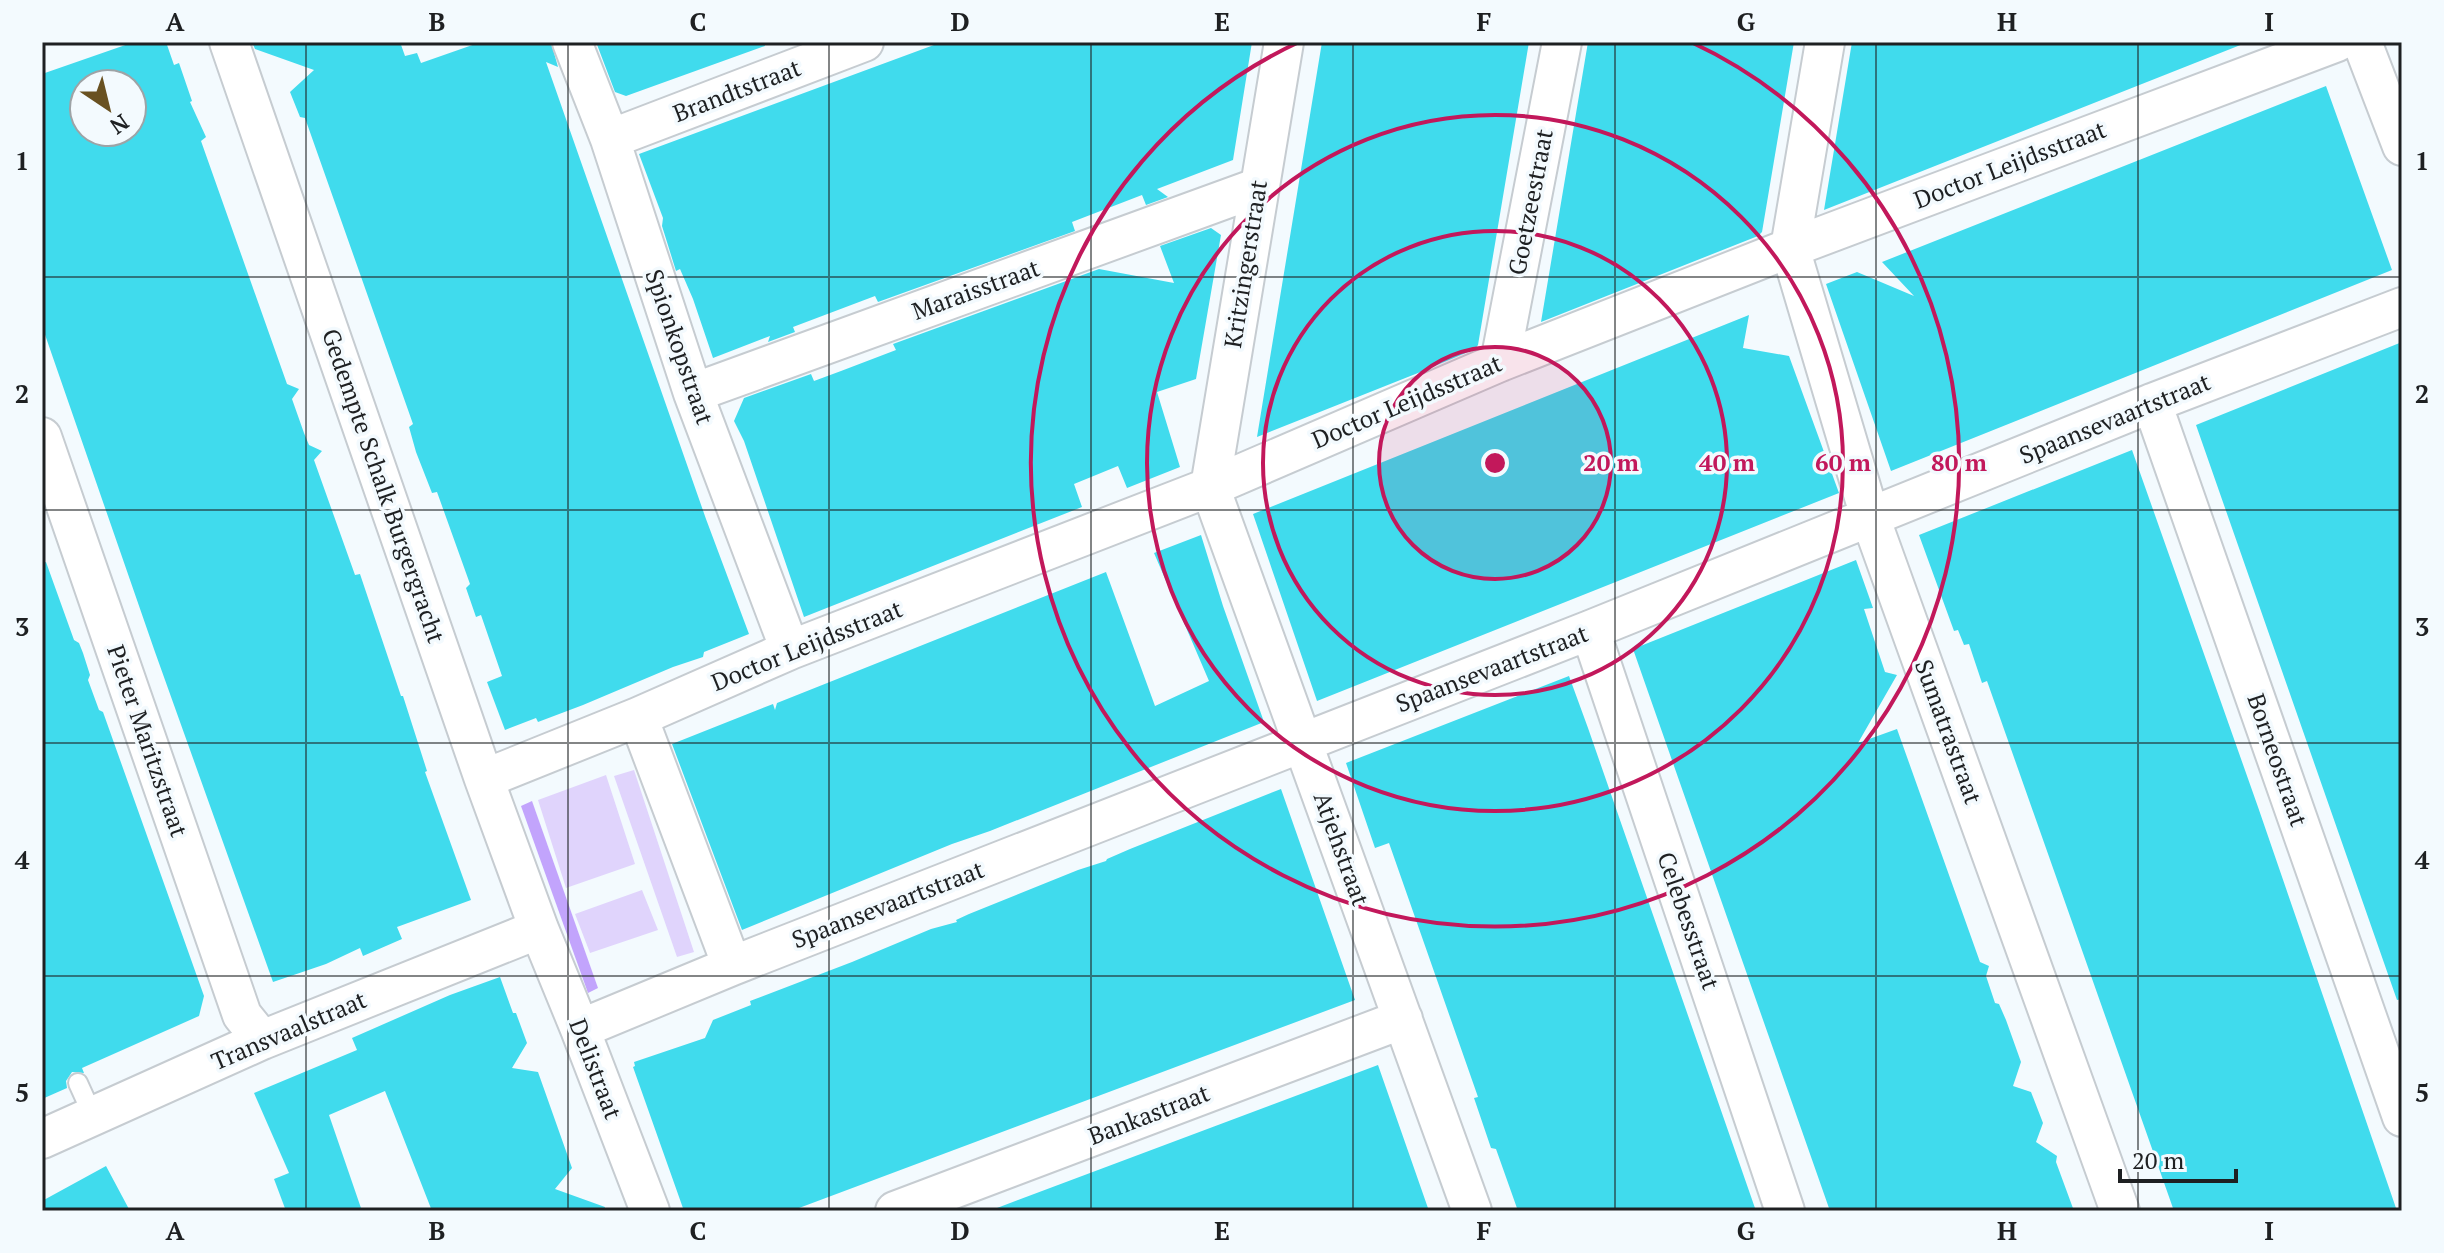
<svg xmlns="http://www.w3.org/2000/svg" width="2444" height="1253" font-family="'PT Serif',serif">
	<style>
		.green { fill: #e0d4fc }
		.forest { fill: #c2a4fc }
		.building { fill: #40dbed; fill-rule: evenodd }
		.lines { fill: none; stroke-linecap: round; stroke-linejoin: round }
		.lane-casing { stroke: #c6ccd1; stroke-width: 22 }
		.street-casing { stroke: #c6ccd1; stroke-width: 42 }
		.lane { stroke: #fff; stroke-width: 18 }
		.street { stroke: #fff; stroke-width: 38 }
		.grid { fill: none; stroke: #1e2022; stroke-width: 2; stroke-opacity: 0.55 }
		.ring { fill: none; stroke: #c2185b; stroke-width: 4 }
		.labels { text-anchor: middle; stroke-width: 7; stroke-linejoin: round; paint-order: stroke }
		.street-label { font-size: 24px; fill: #1e2022; stroke: #f3fafe }
		.centre { fill: #c2185b; stroke: #f3fafe; stroke-width: 4 }
		.ring-label { font-size: 24px; text-anchor: middle; font-weight: bold; fill: #c2185b; stroke: #f3fafe; stroke-width: 7; stroke-linejoin: round; paint-order: stroke }
		.neatline { fill: none; stroke: #1e2022; stroke-width: 3 }
		.grid-label { font-size: 26px; text-anchor: middle; font-weight: bold; fill: #1e2022 }
	</style>
	<rect width="100%" height="100%" fill="#f3fafe"/>
	<!-- green -->
	<path class="green" d="M634,770L694,952L677,957L614,776Z
		M606,775L635,864L566,888L538,800Z
		M642,890L658,930L590,953L575,914Z"/>
	<!-- forest -->
	<path class="forest" d="M532,801L598,988L588,993L521,806Z"/>
	<!-- building -->
	<path class="building" d="M134,42H166L174,65L179,63L192,101L190,102L206,137L201,141L287,384L299,389L292,399L304,433L309,445L322,451L314,460L355,575L360,574L401,696H403L427,771L425,772L471,900L397,927L402,939L363,956L360,948L326,964L273,982L155,652L42,326V74ZM84,84H132V132H84Z
		M252,42H400L405,56L417,53L421,63L481,42H551L558,67L546,62L706,519L749,634L704,652L703,657L673,667L583,705L538,722L536,718L505,730L487,682L502,676L481,615L476,617L466,588L470,584L437,492L432,493L416,452L409,427L413,424L305,118L300,117L290,92L314,70L255,49Z
		M596,42H764L765,46L626,96L615,92Z
		M942,42H1252L1233,160L1157,189L1168,197L1146,205L1142,195L1072,222L1075,231L878,302L875,296L793,327L795,332L768,342L770,336L713,358L693,299L680,269L676,271L662,226L663,218L639,154Z
		M1322,42H1529L1478,345L1475,349L1418,373L1257,437Z
		M1588,42H1794L1762,232L1758,236L1541,322Z
		M1852,42H2242L2243,44L1824,210Z
		M2326,86L2392,270L1891,471L1826,284L1857,272L1914,296L1882,262Z
		M1211,228L1221,235L1196,379L1157,392L1180,467L1127,488L1118,466L1074,484L1082,507L804,617L744,441L734,421L744,398L811,374L814,381L841,371L896,350L893,344L1099,269L1174,283L1160,246Z
		M1749,315L1743,348L1789,356L1839,493L1317,701L1253,514Z
		M2402,342V999L2397,1000L2196,425Z
		M2132,450L2258,807L2397,1211H2174L1987,681L1982,683L1969,644L1964,645L1958,630L1954,631L1919,535Z
		M1201,535L1223,606L1264,722L990,831L952,844L742,930L672,744L773,704L775,710L777,703L1106,572L1155,706L1209,681L1154,553Z
		M1856,560L1873,608L1864,609L1885,672L1897,675L1858,743L1897,729L1980,962L1989,966L1986,976L1995,1003L1999,1004L2006,1020L2021,1062L2013,1086L2031,1092L2043,1123L2036,1142L2057,1156L2056,1162L2074,1211H1830L1633,649Z
		M46,562L74,640L79,643L83,653L90,675L88,680L99,710L103,712L204,996L199,1016L82,1068L84,1073L72,1072L66,1081L67,1088L42,1099V563Z
		M1569,676L1588,728L1756,1211H1518L1496,1149L1491,1148L1474,1098L1478,1097L1389,843L1375,848L1346,763Z
		M1281,789L1355,1000L791,1211H684L633,1067L635,1066L634,1062L705,1038L713,1020L751,1005L750,1001L852,962L931,929L957,922L956,920L969,914L1078,870L1106,861L1107,859L1130,849Z
		M500,977L513,1013H516L527,1043L512,1068L538,1072L572,1168L555,1189L605,1207L604,1211H432L385,1091L329,1115L362,1211H286L274,1179L289,1173L254,1093L357,1050L352,1038L450,995Z
		M1378,1065L1429,1211H998L997,1208Z
		M106,1166L130,1211H42V1201Z"/>
	<g class="lines">
		<defs>
			<path id="lane" d="M78,1083L93,1116"/>
			<path id="street" d="M229,42L484,779L539,929L580,1029L650,1211
				M572,42L610,139L693,393L790,650
				M1284,42L1210,487L1472,1211
				M1825,42L1790,248L1870,517L2120,1211
				M2362,42L2402,146
				M610,139L864,42
				M1500,362L1562,42
				M693,393L1259,187
				M2152,403L2402,1117
				M42,437L242,1015L262,1040
				M1590,630L1785,1211
				M638,717L732,966
				M484,779L638,717L790,650L1210,487L1500,362L1790,248L2337,42
				M580,1029L732,966L1590,630L2152,403L2402,307
				M42,1139L262,1040L539,929
				M895,1211L1403,1019"/>
		</defs>
		<!-- lane casing -->
		<use href="#lane" class="lane-casing"/>
		<!-- street casing -->
		<use href="#street" class="street-casing"/>
		<!-- lane -->
		<use href="#lane" class="lane"/>
		<!-- street -->
		<use href="#street" class="street"/>
	</g>
	<!-- grid -->
	<path class="grid" d="M306,42V1211M568,42V1211M829,42V1211M1091,42V1211M1353,42V1211M1615,42V1211M1876,42V1211M2138,42V1211M42,277H2402M42,510H2402M42,743H2402M42,976H2402"/>
	<!-- distance rings -->
	<circle cx="1495" cy="463" r="116" fill="#c2185b" fill-opacity=".12"/>
	<g class="ring">
		<circle cx="1495" cy="463" r="116"/>
		<circle cx="1495" cy="463" r="232"/>
		<circle cx="1495" cy="463" r="348"/>
		<path d="M1691 42A464 464 0 1 1 1299 42"/>
	</g>
	<g class="labels">
		<!-- street labels -->
		<g class="street-label">
			<text transform="translate(737 91) rotate(-21)" y="8">Brandtstraat</text>
			<text transform="translate(2010 165) rotate(-21)" y="8">Doctor Leijdsstraat</text>
			<text transform="translate(1531 202) rotate(-79)" y="8">Goetzeestraat</text>
			<text transform="translate(1246 264) rotate(-81)" y="8">Kritzingerstraat</text>
			<text transform="translate(976 290) rotate(-20)" y="8">Maraisstraat</text>
			<text transform="translate(679 347) rotate(71)" y="8">Spionkopstraat</text>
			<text transform="translate(1407 402) rotate(-23)" y="8">Doctor Leijdsstraat</text>
			<text transform="translate(2115 419) rotate(-22)" y="8">Spaansevaartstraat</text>
			<text transform="translate(383 486) rotate(71)" y="8">Gedempte Schalk Burgergracht</text>
			<text transform="translate(807 646) rotate(-22)" y="8">Doctor Leijdsstraat</text>
			<text transform="translate(1492 669) rotate(-21)" y="8">Spaansevaartstraat</text>
			<text transform="translate(1948 732) rotate(70)" y="8">Sumatrastraat</text>
			<text transform="translate(147 741) rotate(71)" y="8">Pieter Maritzstraat</text>
			<text transform="translate(2277 760) rotate(71)" y="8">Borneostraat</text>
			<text transform="translate(1341 849) rotate(70)" y="8">Atjehstraat</text>
			<text transform="translate(888 905) rotate(-21)" y="8">Spaansevaartstraat</text>
			<text transform="translate(1688 921) rotate(71)" y="8">Celebesstraat</text>
			<text transform="translate(289 1031) rotate(-23)" y="8">Transvaalstraat</text>
			<text transform="translate(595 1069) rotate(69)" y="8">Delistraat</text>
			<text transform="translate(1149 1115) rotate(-21)" y="8">Bankastraat</text>
		</g>
	</g>
	<circle cx="1495" cy="463" r="12" class="centre"/>
	<g class="ring-label">
		<text x="1611" y="471">20 m</text>
		<text x="1727" y="471">40 m</text>
		<text x="1843" y="471">60 m</text>
		<text x="1959" y="471">80 m</text>
	</g>
	<!-- border -->
	<rect width="2444" height="1253" fill="none" stroke="#f3fafe" stroke-width="88"/>
	<!-- north arrow -->
	<g transform="translate(108 108) rotate(145)"><circle r="38" fill="#f3fafe" stroke="#9ea3a6" stroke-width="2"/>
	<path d="M0-6L14 30L0 20L-14 30Z" fill="#695121"/>
	<text y="-12" font-size="22" font-weight="bold" text-anchor="middle" fill="#1e2022">N</text>
	</g>
	<!-- scale -->
	<path d="M2120 1169v12h116v-12" fill="none" stroke="#1e2022" stroke-width="4"/>
	<text x="2132" y="1169" font-size="24" fill="#1e2022" stroke="#f3fafe" stroke-width="6" paint-order="stroke">20 m</text>
	<rect x="44" y="44" width="2356" height="1165" class="neatline"/>
	<g class="grid-label">
		<text x="175" y="31">A</text>
		<text x="437" y="31">B</text>
		<text x="698" y="31">C</text>
		<text x="960" y="31">D</text>
		<text x="1222" y="31">E</text>
		<text x="1484" y="31">F</text>
		<text x="1746" y="31">G</text>
		<text x="2007" y="31">H</text>
		<text x="2269" y="31">I</text>
		<text x="22" y="170">1</text>
		<text x="2422" y="170">1</text>
		<text x="22" y="403">2</text>
		<text x="2422" y="403">2</text>
		<text x="22" y="636">3</text>
		<text x="2422" y="636">3</text>
		<text x="22" y="869">4</text>
		<text x="2422" y="869">4</text>
		<text x="22" y="1102">5</text>
		<text x="2422" y="1102">5</text>
		<text x="175" y="1240">A</text>
		<text x="437" y="1240">B</text>
		<text x="698" y="1240">C</text>
		<text x="960" y="1240">D</text>
		<text x="1222" y="1240">E</text>
		<text x="1484" y="1240">F</text>
		<text x="1746" y="1240">G</text>
		<text x="2007" y="1240">H</text>
		<text x="2269" y="1240">I</text>
	</g>
</svg>
